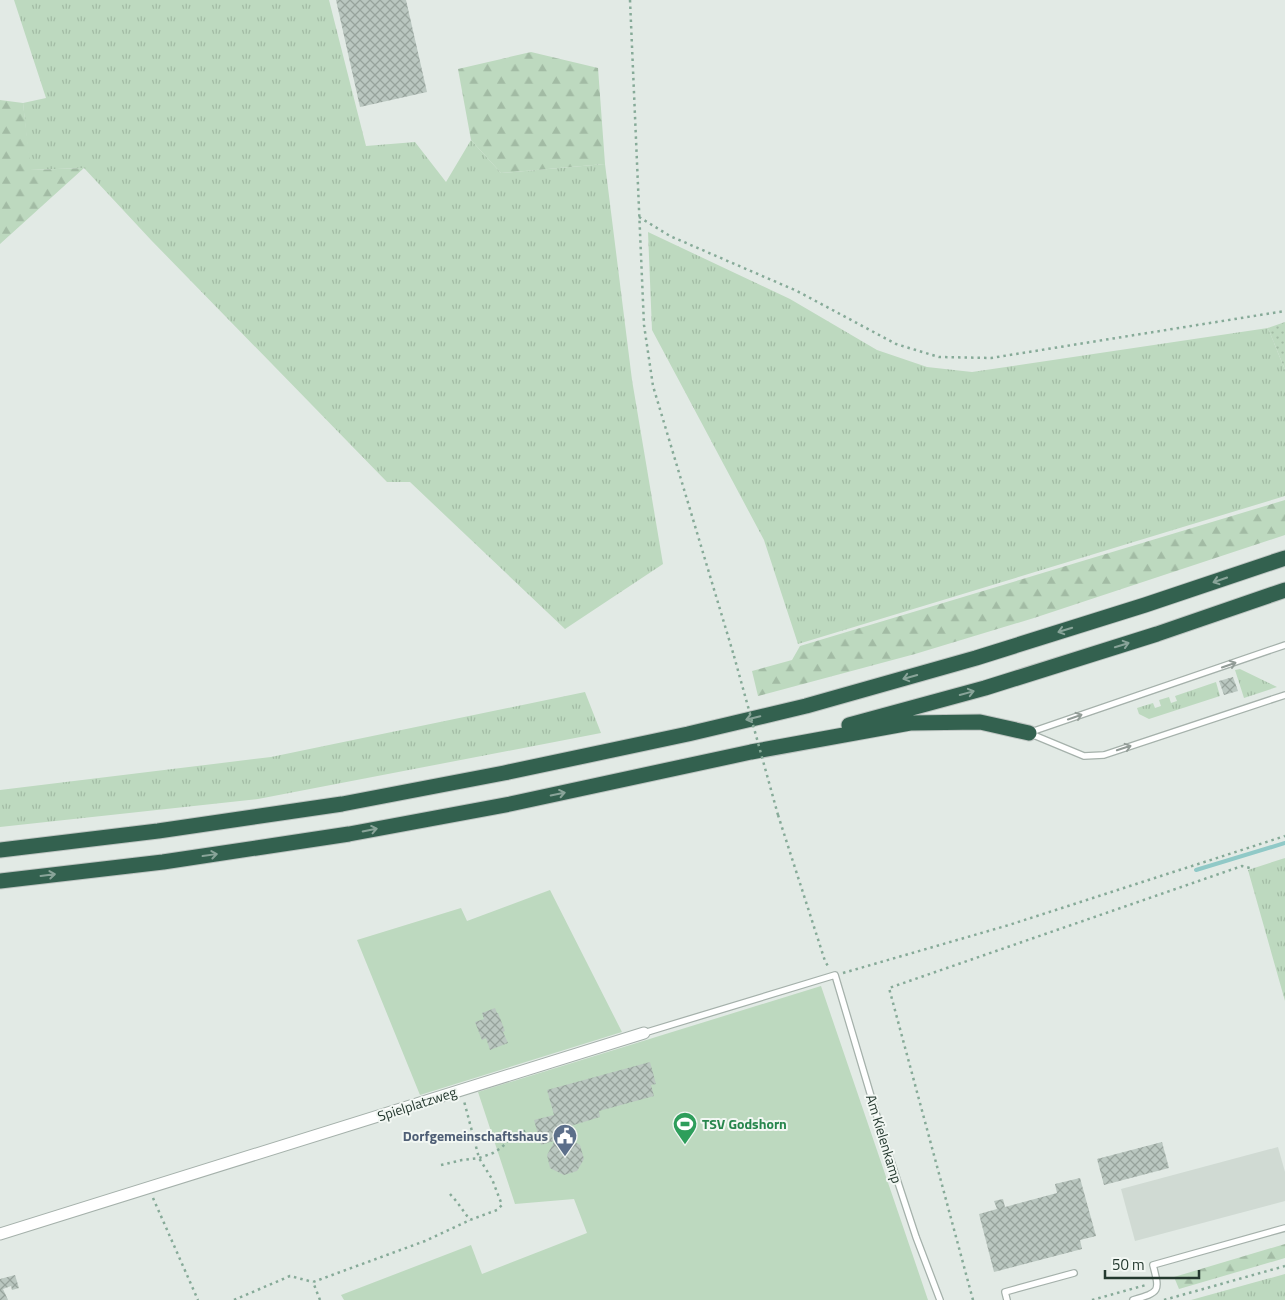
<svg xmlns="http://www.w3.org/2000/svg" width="1285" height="1300" font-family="'Titillium Web',sans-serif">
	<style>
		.built { fill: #d0dad3 }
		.grass { fill: url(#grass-tufts) }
		.forest { fill: url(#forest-firs) }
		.garden { fill: url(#garden-dots) }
		.pitch { fill: #bdd9bf }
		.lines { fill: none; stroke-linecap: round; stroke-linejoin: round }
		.stream { stroke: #90c9c7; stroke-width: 4 }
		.building { fill: url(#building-cross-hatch) }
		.lane-casing { stroke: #a5b1ab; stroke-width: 8 }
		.street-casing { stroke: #a5b1ab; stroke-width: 13 }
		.highway-casing { stroke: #bdc4c1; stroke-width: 17 }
		.path { stroke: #86aa98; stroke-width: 2.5; stroke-dasharray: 2.5 4; stroke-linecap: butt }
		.lane { stroke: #fff; stroke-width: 5.5 }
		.street { stroke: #fff; stroke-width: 11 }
		.highway { stroke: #33614f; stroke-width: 15 }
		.path-bridge { stroke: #86aa98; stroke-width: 2.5; stroke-dasharray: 2.5 4; stroke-linecap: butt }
		.oneway { stroke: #89a499 }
		.oneway2 { stroke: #929c97 }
		.labels { text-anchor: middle; stroke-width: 4; stroke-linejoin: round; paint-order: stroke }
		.street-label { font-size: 14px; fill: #24392f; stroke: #f2f7f3 }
		.leisure-label { font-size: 14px; font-weight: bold; fill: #27864d; stroke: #f2f7f3; text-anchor: start }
		.service-label { font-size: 14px; font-weight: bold; fill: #4e5e75; stroke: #f2f7f3; text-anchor: end }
	</style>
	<defs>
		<pattern id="grass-tufts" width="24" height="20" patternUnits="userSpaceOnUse" patternTransform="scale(1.25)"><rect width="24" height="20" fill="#bdd9bf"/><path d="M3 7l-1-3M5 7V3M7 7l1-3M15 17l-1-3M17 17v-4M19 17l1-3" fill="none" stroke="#a2bba4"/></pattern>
		<pattern id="forest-firs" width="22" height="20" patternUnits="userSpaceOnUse" patternTransform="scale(1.25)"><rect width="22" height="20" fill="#bdd9bf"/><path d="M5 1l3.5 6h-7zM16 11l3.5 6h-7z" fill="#a2bba4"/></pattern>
		<pattern id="garden-dots" width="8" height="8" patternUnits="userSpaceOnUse" patternTransform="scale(1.25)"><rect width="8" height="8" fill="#bdd9bf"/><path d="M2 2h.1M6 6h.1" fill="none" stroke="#a2bba4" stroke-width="1.8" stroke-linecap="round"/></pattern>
		<pattern id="building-cross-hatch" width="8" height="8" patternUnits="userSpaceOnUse" patternTransform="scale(1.25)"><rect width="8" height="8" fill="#bac7c0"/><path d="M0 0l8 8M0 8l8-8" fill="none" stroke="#97a39c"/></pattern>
	</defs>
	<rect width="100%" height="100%" fill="#e2eae5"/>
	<!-- built -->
	<path class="built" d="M1278,1147L1285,1172V1201L1135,1241L1121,1189Z"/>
	<!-- grass -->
	<path class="grass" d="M14,0H329L366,146L415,142L446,182L471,140L501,173L605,164L632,380L663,564L565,629L410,482H387L151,240L84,168L30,170L23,103L46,98Z
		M648,232L790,299L877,350L927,367L972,372L1268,328L1285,370V496L798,644L764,540L652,330Z
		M1240,669L1277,687L1244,698L1235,670Z
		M1216,682L1220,696L1149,719L1139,714L1137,708L1153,703L1155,708L1161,706L1159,700L1169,697L1171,703L1177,701L1175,696Z
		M585,692L601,733L258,799L0,827V790L271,757Z
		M1285,858V1001L1248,870Z
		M1285,1274V1300H1191Z"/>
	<!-- forest -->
	<path class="forest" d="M531,52L598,68L605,164L501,173L471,140L458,69Z
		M0,100L23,103L31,170L84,168L0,244Z
		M1285,500V535L1034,618L915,654L758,696L752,671L792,660L800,646Z
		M1285,1244V1258L1179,1289L1174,1277Z"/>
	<!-- garden -->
	<path class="garden" d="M1285,322V370L1268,328Z"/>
	<!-- pitch -->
	<path class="pitch" d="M550,890L622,1032L420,1095L357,940L461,908L467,921Z
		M821,986L928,1300H344L341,1295L471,1245L482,1274L587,1233L574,1199L515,1204L478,1092Z"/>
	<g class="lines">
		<!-- stream -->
		<path class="stream" d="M1196,870L1285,843"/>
	</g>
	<!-- building -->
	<path class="building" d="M336,0H406L427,92L360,107Z
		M1233,677L1238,691L1224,695L1219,681Z
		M495,1008L497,1013H498L505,1031L503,1032L508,1043L490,1050L486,1038L482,1040L475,1022L484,1019L482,1013Z
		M650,1062L656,1084L651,1085L654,1096L599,1111L600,1117L564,1128L566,1137L541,1145L534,1120L554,1115L547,1090Z
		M567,1138L580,1145L584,1159L577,1171L564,1175L550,1168L547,1155L554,1142Z
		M1162,1142L1169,1168L1104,1185L1097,1159Z
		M1080,1178L1096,1236L1080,1240L1082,1249L994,1272L979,1214L997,1209L994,1201L1003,1199L1005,1207L1057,1193L1055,1184Z
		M15,1275L19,1288L12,1290L11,1286L3,1289L8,1300H0V1279Z"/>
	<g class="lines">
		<defs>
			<path id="lane" d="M1031,732L1285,645
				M1031,734L1084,756L1104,755L1285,695
				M644,1033L835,975L884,1140L916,1237L940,1300
				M1007,1300L1005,1292L1074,1273
				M1133,1300C1160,1292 1160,1292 1153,1265L1285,1228"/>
			<path id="street" d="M0,1234L644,1033"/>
			<path id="highway" d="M849,725L985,688L1157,634L1285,590
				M0,850L158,831L342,804L504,773L688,734L806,706L976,658L1145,605L1285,558
				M0,881L163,862L349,834L510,804L751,752L910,723L980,722L1029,733"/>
		</defs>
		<!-- lane casing -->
		<use href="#lane" class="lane-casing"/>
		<!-- street casing -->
		<use href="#street" class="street-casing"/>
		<!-- highway casing -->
		<use href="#highway" class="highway-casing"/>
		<!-- path -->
		<path class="path" d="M630,0L644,325L653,386L734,656
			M639,217L670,236L797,291L896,344L939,357L991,358L1285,311
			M778,815L825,961L829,968
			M843,973L1009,925L1285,836
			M441,1165L462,1160L479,1158L493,1153L501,1148L515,1134L528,1130
			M450,1194L457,1202L470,1220
			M153,1198L198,1300
			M234,1300L290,1276L313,1282
			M320,1300L313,1282L425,1241L470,1220L497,1210L502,1205L492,1179L479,1158L464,1101
			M973,1300L889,988L1242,866L1254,869
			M1092,1300L1146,1285
			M1164,1300L1285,1266"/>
		<!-- lane -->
		<use href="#lane" class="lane"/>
		<!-- street -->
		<use href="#street" class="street"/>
		<!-- highway -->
		<use href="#highway" class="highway"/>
		<!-- path-bridge -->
		<path class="path-bridge" d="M734,656L778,815"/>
	</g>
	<!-- one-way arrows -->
	<defs><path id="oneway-shaft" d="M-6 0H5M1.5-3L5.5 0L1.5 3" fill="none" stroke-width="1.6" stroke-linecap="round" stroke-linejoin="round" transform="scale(1.25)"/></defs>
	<g class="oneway">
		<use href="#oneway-shaft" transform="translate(1220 580) rotate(161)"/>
		<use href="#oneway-shaft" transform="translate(1065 630) rotate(163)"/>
		<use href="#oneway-shaft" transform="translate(1122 645) rotate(-17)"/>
		<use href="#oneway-shaft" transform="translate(910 677) rotate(164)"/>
		<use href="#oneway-shaft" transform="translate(967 693) rotate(-15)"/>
		<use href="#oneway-shaft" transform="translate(753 718) rotate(167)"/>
		<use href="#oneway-shaft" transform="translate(558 794) rotate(-12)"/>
		<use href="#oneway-shaft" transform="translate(370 830) rotate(-11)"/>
		<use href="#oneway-shaft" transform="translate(210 855) rotate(-8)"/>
		<use href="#oneway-shaft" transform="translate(48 875) rotate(-7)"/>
	</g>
	<g class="oneway2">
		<use href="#oneway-shaft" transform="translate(1229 665) rotate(-19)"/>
		<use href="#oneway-shaft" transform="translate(1075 717) rotate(-19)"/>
		<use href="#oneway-shaft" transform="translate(1124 748) rotate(-18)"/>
	</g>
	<!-- icons -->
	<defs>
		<symbol id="stadium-pin" viewBox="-11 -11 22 30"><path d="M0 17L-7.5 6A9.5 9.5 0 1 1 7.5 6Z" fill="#2e9e5b" stroke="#f2f7f3"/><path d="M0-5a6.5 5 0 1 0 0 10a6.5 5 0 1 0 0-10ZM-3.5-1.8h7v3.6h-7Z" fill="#fff"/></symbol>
		<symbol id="civic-pin" viewBox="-11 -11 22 30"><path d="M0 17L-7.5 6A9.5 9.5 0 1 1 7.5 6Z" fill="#5c6f8a" stroke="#f2f7f3"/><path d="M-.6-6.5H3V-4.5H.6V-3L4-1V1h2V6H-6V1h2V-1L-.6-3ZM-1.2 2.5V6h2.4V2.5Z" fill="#fff"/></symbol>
	</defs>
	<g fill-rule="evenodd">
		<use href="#stadium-pin" x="671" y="1110" width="28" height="38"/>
		<use href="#civic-pin" x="551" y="1122" width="28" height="38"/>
	</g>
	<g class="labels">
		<!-- street labels -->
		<g class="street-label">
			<text transform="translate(417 1104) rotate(-18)" y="5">Spielplatzweg</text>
			<text transform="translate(884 1139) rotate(73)" y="5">Am Kielenkamp</text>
		</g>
		<!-- leisure labels -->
		<g class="leisure-label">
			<text x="702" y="1129">TSV Godshorn</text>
		</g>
		<!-- service labels -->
		<g class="service-label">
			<text x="548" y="1141">Dorfgemeinschaftshaus</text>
		</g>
	</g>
	<!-- scale -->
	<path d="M1105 1270v8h94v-8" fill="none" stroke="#24392f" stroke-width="2.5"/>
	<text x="1112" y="1270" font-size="15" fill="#24392f" stroke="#f2f7f3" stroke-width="4" paint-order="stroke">50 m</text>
</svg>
